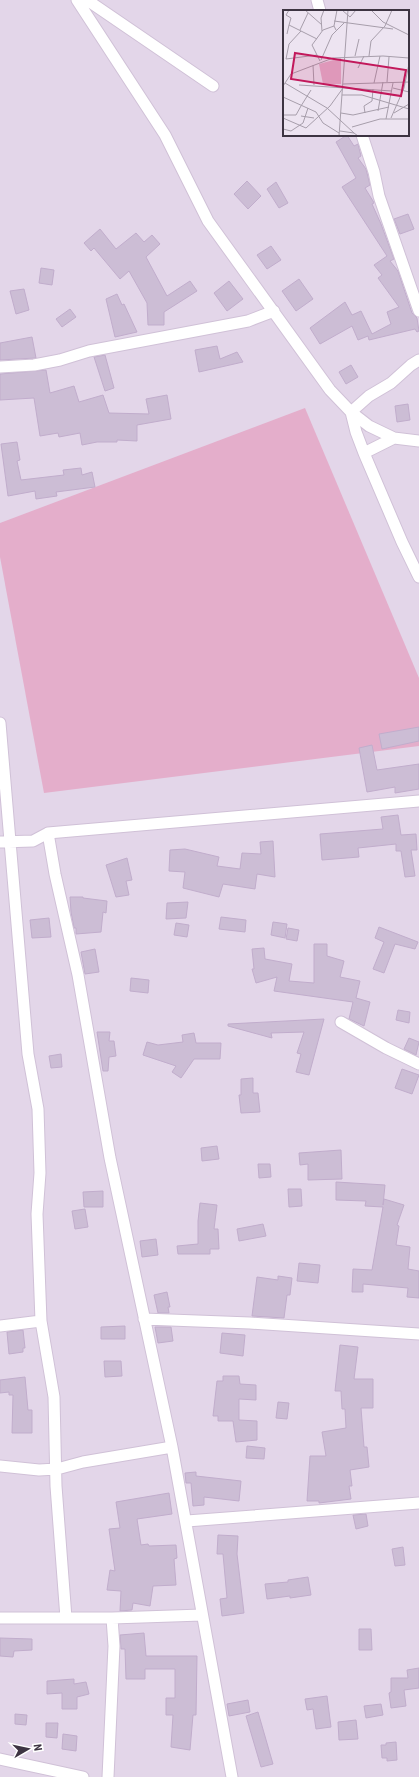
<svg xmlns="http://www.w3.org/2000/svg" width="419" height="1777" font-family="'Roboto Condensed',sans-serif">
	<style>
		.residential { fill: #e3d6e9; fill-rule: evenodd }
		.green { fill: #e4aecb }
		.building { fill: #ccbdd5; stroke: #c1adcc }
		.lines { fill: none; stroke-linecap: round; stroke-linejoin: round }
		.minor-casing { stroke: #d0c1d7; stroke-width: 13 }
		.minor { stroke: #fff; stroke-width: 11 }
		.inset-road { fill: none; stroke: #a79eab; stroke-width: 1 }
		.view { fill: #c2185b; fill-opacity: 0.15; stroke: #c2185b; stroke-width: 2 }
		.inset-edge { fill: none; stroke: #3d3442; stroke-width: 2 }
	</style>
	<rect width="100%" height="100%" fill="#ede4f1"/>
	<!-- residential -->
	<path class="residential" d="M0,0H419V1777H0ZM284,11H408V135H284Z"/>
	<!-- green -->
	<path class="green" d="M305,408L419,678V746L44,793L0,557V523Z"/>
	<!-- building -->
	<path class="building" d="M347,135L354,146L358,144L361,156L358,158L366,169L370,185L365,188L373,201L374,203L372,204L381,224L394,259L390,261L398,271L412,313L417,318L419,331L417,332L415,329L369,340L368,336L358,340L352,326L320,344L310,328L345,302L352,315L361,311L372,334L391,324L387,312L399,307L378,278L382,275L374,265L387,256L342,187L356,178L336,142Z
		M247,181L261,196L248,209L234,194Z
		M276,182L288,203L279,208L267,189Z
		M408,214L414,229L400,234L394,219Z
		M100,229L116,249L136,233L144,242L152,235L160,244L146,257L167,296L190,281L197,291L164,312V325H148L147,303L129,271L120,279L94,248L91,251L84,243Z
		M271,246L281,260L267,269L257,255Z
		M41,268L54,270L52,285L39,283Z
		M299,279L313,299L296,311L282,291Z
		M229,281L243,299L227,311L214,293Z
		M24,289L29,310L16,314L10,291Z
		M117,294L122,305L124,304L137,332L115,337L106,299Z
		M70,309L76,317L62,327L56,319Z
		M32,337L36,358L0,360V343Z
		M217,346L220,359L237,352L243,362L199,372L195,350Z
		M105,355L114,388L105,391L94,357Z
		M351,365L358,377L346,384L339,372Z
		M46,370L50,393L74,386L79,402L103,395L109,413L149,414L146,399L167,395L171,419L137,425V441L117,440V442H97L82,445L80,433L59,437L58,433L40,436L34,398L0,400V374Z
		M408,404L410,420L397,422L395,406Z
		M17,442L20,460L17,461L21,480L64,475L63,470L81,468L82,475L92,472L95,487L56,492L57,496L36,499L35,491L8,496L1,444Z
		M419,727V741L382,749L379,734Z
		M372,745L377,770L419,764V789L395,793V787L367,792L359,748Z
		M398,815L401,835L416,834L417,850H411L415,876L405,877L401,851H396V844L358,848L359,857L322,860L320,834L383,829L381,817Z
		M273,841L275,877L257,874L255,889L223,884L219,897L183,888L185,872L169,871L170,850L185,849L219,857L217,866L240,869L242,853L261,854L260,842Z
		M127,858L132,880L126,881L129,895L116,897L106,865Z
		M70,897H83V898L107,901L106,913L103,912L101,932L76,934V928H74L71,912Z
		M188,902L186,918L166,919L167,903Z
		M221,917L246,920L245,932L219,929Z
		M49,918L51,937L32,938L30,920Z
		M273,922L287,924L285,938L271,935Z
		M176,923L189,925L187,937L174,935Z
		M379,927L418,942L415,949L395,944L384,973L373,969L384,942L375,938Z
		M288,928L299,930L297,941L286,939Z
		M314,944H327V956L344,961L340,977L360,981L356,998L370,1002L364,1026L349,1019L353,1002L274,991L277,977L256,983L252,969H254L252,949L264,948L265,959L292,964L289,981L314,983Z
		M95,949L99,972L85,974L81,952Z
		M131,978L149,980L148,993L130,991Z
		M398,1010L410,1012L409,1023L396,1020Z
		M324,1019L309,1075L296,1072L301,1054L297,1053L304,1032L271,1033L272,1038L228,1026V1024Z
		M97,1032H110L109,1041H114L116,1056L109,1057L108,1071H103Z
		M194,1033L196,1043H221L220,1059H194L181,1078L172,1072L176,1066L143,1055L147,1042L158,1045L183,1042L182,1035Z
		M409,1038L419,1042L416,1055L404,1049Z
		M61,1054L62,1067L51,1068L49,1056Z
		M402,1069L419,1075L412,1094L395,1088Z
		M253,1078V1093H258L260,1112L241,1113L239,1095H241V1079Z
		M217,1146L219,1159L202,1161L201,1148Z
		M341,1150L342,1179L308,1180V1164L300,1165L299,1153Z
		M258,1164H270L271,1177L259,1178Z
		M336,1182L385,1185L383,1205L384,1199L404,1205L397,1225L399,1226L396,1245L410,1247L408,1269L419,1271V1298L407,1297L408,1288L363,1284V1292H352L353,1269L372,1270L383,1207L365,1206L366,1201L336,1200Z
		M288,1189H301L302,1206L289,1207Z
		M103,1191V1207H84L83,1192Z
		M200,1203L217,1205L214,1229H218L219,1249H210V1254H178L177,1246L198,1244V1221Z
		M85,1209L88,1227L75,1229L72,1211Z
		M263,1224L266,1236L239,1241L237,1229Z
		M156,1239L158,1255L142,1257L140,1241Z
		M299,1263L320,1265L318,1283L297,1281Z
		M278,1276L292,1278L290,1295H287L284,1318L252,1316L257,1277L278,1280Z
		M167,1292L170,1307H168L169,1313H158L154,1295Z
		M125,1326V1339H101V1327Z
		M155,1327H171L173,1341L158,1343Z
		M23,1330L25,1348H23V1352L9,1354L7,1332Z
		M222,1333L245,1335L243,1356L220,1353Z
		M340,1345L358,1347L354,1379H373V1408H361L364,1447H367L369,1467L350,1470L352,1486H349L351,1499L319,1503V1501H307L310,1456H326L322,1432L346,1428L345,1409H342L341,1391H335Z
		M104,1361H121L122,1376L105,1377Z
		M223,1376H239L240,1384L256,1385V1400L239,1399V1420L257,1421V1440L236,1442L233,1421H218V1416H213L217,1381H223Z
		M25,1377L28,1410H32V1433H12L13,1395H9V1392L0,1393V1380Z
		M278,1402L289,1403L287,1419L276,1418Z
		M247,1446L265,1448L264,1459L246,1458Z
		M196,1472V1476L241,1481L239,1501L204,1497V1505L193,1506L191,1483H186L185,1473Z
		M169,1493L172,1514L137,1519L141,1545L148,1544L149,1546L176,1545L177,1558L174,1559L176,1585L153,1586L150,1606L133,1603L132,1610L120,1611L121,1591L107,1590L110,1570L115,1571L109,1529L120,1528L116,1502Z
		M366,1514L368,1526L356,1529L353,1515Z
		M218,1535L238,1536L237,1554L244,1613L222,1616L220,1599L227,1598L223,1554H217Z
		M403,1547L405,1565L395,1566L392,1549Z
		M308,1577L311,1595L290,1598V1596L267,1599L265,1584L288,1582V1580Z
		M359,1629H371L372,1650H359Z
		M144,1633L146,1656H197L196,1715H193L190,1750L171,1747L173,1715H166V1698H175V1669H145V1679H126L125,1649H121L120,1635Z
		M0,1638L32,1639V1650L14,1651L13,1657L0,1656Z
		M419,1668V1688L404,1690L406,1706L391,1708L389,1693L391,1692V1678H408L407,1670Z
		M74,1679V1684L86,1682L89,1694L77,1697V1709H62V1693L47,1694V1681Z
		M327,1696L331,1727L316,1729L313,1709L307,1710L305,1699Z
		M248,1700L250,1712L229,1716L227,1704Z
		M381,1704L383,1715L366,1718L364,1706Z
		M258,1712L273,1764L261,1767L246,1716Z
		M15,1714L27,1715L26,1725L15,1724Z
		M356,1720L358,1739L339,1740L338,1722Z
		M46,1723H58L57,1738L46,1737Z
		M63,1734L77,1736L76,1751L62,1749Z
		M396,1742L397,1760L387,1761V1758H382L381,1745H386V1743Z"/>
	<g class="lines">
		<defs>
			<path id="minor" d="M77,0L165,135L208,221L330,390L351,412L356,432L364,453L402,542L419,577
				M87,0L213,86
				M317,0L320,11
				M362,135L374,172L379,196L419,311
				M419,360L411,365L391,383L369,396L351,412L369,426L394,438L419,441
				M0,367L34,365L60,360L89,351L248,321L274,311
				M364,453L394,438
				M0,723L28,1054L38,1109L40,1173L37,1214L41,1321L54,1397L56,1486L66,1618
				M48,833L55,874L78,975L110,1158L172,1447L232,1777
				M0,842L33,841L48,833L419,801
				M341,1022L386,1048L419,1064
				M144,1319L250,1323L419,1334
				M0,1326L41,1321
				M0,1466L39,1470L57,1469L83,1462L172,1447
				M187,1521L419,1503
				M0,1618H112L202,1615
				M0,1759L83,1777
				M108,1777L114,1646L112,1618"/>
		</defs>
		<!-- minor casing -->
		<use href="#minor" class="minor-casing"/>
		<!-- minor -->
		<use href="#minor" class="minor"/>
	</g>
	<!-- overview -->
	<g transform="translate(283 10)">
		<rect width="126" height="126" fill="#ede4f1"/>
		<path d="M58,48V74H40L36,54Z" fill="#e4aecb"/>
		<path class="inset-road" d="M6,0L3,5L8,8L6,15M22,0L39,15M59,0L67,7L73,0M88,0L100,12L126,25M51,11L110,19M17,20L25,3M53,20L51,16L54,0M18,21L6,34L3,49L34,45M39,21L38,8L41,0M4,24L6,15L34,29M72,46L76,29M86,46L88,31L102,16L109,0M38,50L49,25L61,13M37,51L29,35L40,20L51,16M30,55L31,75M75,58L81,46M104,72L106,47M2,73L44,98L71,123M91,73L97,46M60,74L126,72M16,75L109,81M0,76L8,64L50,48L100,46L126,48M110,78L126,82M59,85H79L126,99M0,87L33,102L40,113L56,123M18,96L28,80M95,101L100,72M58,103L70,105L106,97M82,103L81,96L89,91L90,79M111,103L126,94M0,105H13L18,96M18,106L31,108M0,108L23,118L47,96L60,78M108,108L121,78L126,54M103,109L110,73M69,117L97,109H126M0,119L8,121L20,113L25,98M57,121L71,123L75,126M56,126L65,0"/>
		<path class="view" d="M12,43L123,60L118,86L8,69Z"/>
		<rect width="126" height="126" class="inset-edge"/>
	</g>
	<!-- north arrow -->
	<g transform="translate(28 1749) rotate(81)" stroke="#ffffff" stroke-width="3" paint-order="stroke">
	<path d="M0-3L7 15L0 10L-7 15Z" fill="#3d3442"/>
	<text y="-6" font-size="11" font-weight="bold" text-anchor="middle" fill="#3d3442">N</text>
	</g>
</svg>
